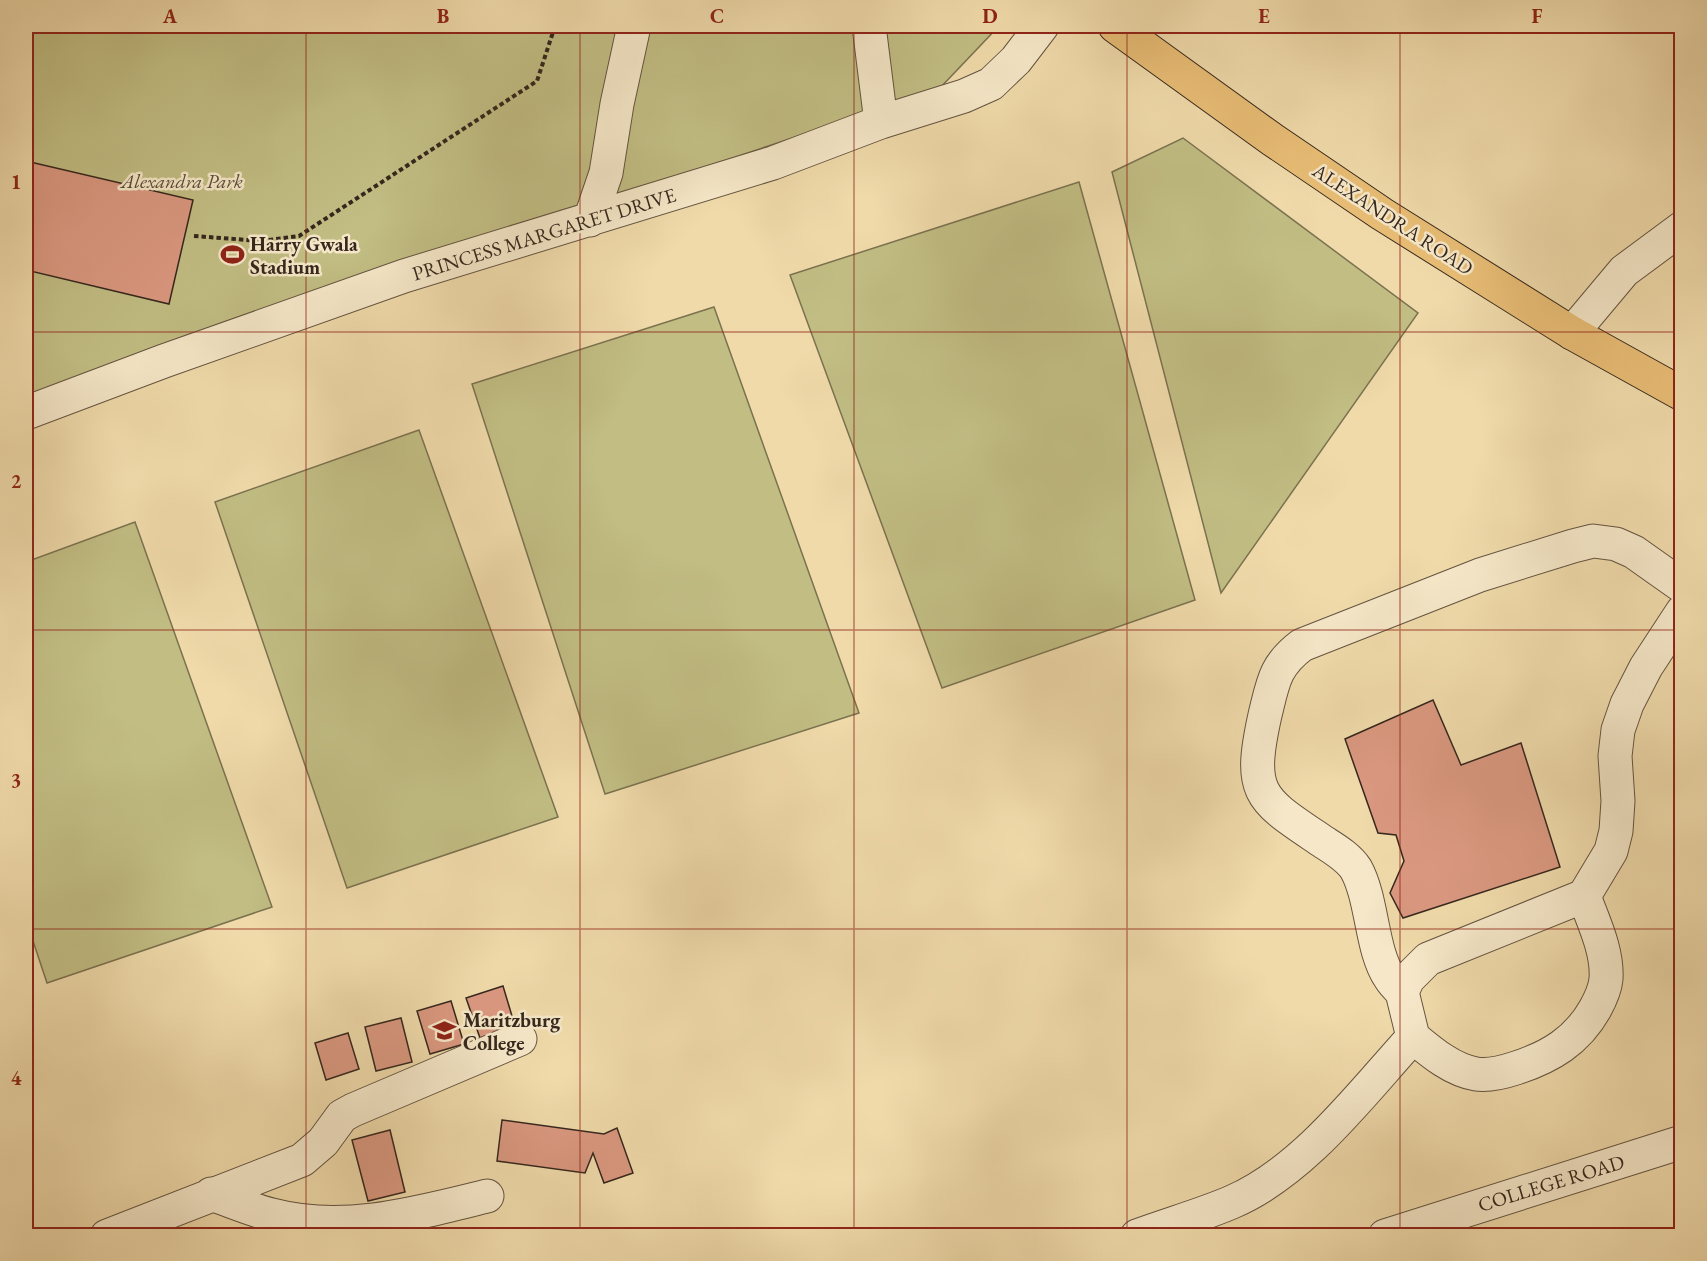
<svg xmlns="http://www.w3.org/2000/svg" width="1707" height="1261" font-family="'EB Garamond',serif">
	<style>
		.green { fill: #c1bd83; stroke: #7b7250; stroke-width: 1.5 }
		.building { fill: #da9880; stroke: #35271d; stroke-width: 1.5 }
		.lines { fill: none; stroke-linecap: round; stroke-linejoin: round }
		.minor-casing { stroke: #645440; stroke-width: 35 }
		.major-casing { stroke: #35271d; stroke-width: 35 }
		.path { stroke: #35271d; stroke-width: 4; stroke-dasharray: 4.5 3; stroke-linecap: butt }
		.minor { stroke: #f5e7c8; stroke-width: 33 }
		.major { stroke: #e8bd75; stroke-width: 33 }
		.grid { fill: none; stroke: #8f2418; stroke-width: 1.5; stroke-opacity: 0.55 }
		.labels { text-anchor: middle; stroke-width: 5; stroke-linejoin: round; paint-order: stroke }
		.park-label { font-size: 20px; font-style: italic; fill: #584c36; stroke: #f5e7c8 }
		.street-label { font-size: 20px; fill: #35271d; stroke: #f5e7c8 }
		.poi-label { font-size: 20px; font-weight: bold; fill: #35271d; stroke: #f5e7c8; text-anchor: start }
		.neatline { fill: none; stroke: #8f2418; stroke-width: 2 }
		.grid-label { font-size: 20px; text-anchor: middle; font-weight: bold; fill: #8f2418 }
	</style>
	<rect width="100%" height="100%" fill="#f0daaa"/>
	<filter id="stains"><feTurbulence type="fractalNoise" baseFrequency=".00333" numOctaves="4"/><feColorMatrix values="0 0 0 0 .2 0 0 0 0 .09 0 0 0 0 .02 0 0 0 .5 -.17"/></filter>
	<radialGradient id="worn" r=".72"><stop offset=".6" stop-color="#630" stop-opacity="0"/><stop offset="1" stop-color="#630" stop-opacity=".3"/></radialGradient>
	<!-- green -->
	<path class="green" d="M26,26H999L938,90L299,301L26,418Z
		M1183,138L1418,313L1221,593L1112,172Z
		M1079,182L1195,600L942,688L790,275Z
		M714,307L859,713L605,794L472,384Z
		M419,430L558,817L347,888L215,502Z
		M135,522L272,907L47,983L26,920V562Z"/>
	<!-- building -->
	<path class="building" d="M26,161L193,200L169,304L26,270Z
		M1433,700L1461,765L1521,743L1560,867L1403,918L1390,893L1404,861L1396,835L1378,833L1345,739Z
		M503,986L515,1026L480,1038L466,998Z
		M451,1001L464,1044L430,1054L417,1011Z
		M401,1018L412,1062L376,1071L365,1027Z
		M348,1033L359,1069L326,1080L315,1043Z
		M502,1120L604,1134L617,1128L633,1173L604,1183L593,1153L585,1173L497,1161Z
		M390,1130L405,1192L368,1201L352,1140Z"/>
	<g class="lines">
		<defs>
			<path id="minor" d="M869,26L881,122
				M590,220L606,173L617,104L634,26
				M1572,333L1624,271L1682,228
				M26,413L164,361L404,276L773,163L881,122L964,96L991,84L1016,60L1042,26
				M1402,992C1398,988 1393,983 1390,978C1371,951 1373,900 1356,869C1349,858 1336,850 1325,843C1260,799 1247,796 1265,715C1273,683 1274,666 1302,645L1480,575L1573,546L1593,541L1616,544L1634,552L1682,586
				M1413,1037C1431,1052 1452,1070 1476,1074C1489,1076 1504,1072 1516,1068C1550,1057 1577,1041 1595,1009C1600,1000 1605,990 1606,979C1608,951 1593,921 1584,896
				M211,1194C231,1201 252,1210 272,1215C344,1234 417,1213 487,1196
				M107,1236L302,1160L323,1142L342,1116L353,1110L520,1039
				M1137,1236C1169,1224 1202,1215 1232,1202C1304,1171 1361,1094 1413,1037L1402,992L1408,979L1428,959L1584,896L1611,851L1616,831L1618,801L1615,756L1618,730L1627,704L1646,667L1682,612
				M1385,1236L1682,1142"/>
			<path id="major" d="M1115,26L1273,140L1382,214L1572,333L1682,394"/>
		</defs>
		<!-- minor casing -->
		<use href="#minor" class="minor-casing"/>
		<!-- major casing -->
		<use href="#major" class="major-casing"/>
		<!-- path -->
		<path class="path" d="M194,236L261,241L299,236L537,81L555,26"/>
		<!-- minor -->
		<use href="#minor" class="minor"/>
		<!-- major -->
		<use href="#major" class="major"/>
	</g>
	<!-- grid -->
	<path class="grid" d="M306,26V1236M580,26V1236M854,26V1236M1127,26V1236M1400,26V1236M26,332H1682M26,630H1682M26,929H1682"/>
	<!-- icons -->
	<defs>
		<symbol id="stadium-bare" viewBox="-9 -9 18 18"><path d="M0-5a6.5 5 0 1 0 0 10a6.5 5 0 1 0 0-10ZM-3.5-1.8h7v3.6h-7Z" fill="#8f2418" stroke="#f5e7c8" stroke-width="2.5" paint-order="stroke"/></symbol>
		<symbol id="school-bare" viewBox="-9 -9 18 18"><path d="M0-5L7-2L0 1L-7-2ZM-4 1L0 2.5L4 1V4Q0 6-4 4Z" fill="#8f2418" stroke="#f5e7c8" stroke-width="2.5" paint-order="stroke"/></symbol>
	</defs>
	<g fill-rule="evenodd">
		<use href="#stadium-bare" x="216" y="238" width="33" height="33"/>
		<use href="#school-bare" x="428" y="1014" width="33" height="33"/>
	</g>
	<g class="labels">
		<!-- park labels -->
		<g class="park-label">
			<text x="182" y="188">Alexandra Park</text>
		</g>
		<!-- street labels -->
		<g class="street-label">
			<text transform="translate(1393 219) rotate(33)" y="7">ALEXANDRA ROAD</text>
			<text transform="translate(544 234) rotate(-17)" y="7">PRINCESS MARGARET DRIVE</text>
			<text transform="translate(1551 1183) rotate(-17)" y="7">COLLEGE ROAD</text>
		</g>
		<!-- poi labels -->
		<g class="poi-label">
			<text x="250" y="251">Harry Gwala<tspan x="250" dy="23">Stadium</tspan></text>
			<text x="463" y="1027">Maritzburg<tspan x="463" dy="23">College</tspan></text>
		</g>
	</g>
	<!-- margin -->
	<rect width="1707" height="1261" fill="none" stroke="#f0daaa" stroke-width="66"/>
	<rect x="33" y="33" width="1641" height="1195" class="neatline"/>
	<g class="grid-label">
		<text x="170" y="23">A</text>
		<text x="443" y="23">B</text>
		<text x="717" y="23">C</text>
		<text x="990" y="23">D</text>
		<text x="1264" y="23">E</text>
		<text x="1537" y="23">F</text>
		<text x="16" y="189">1</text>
		<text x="16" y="488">2</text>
		<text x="16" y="787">3</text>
		<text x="16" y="1085">4</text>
	</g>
	<rect width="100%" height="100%" filter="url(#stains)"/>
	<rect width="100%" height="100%" fill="url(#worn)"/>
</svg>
